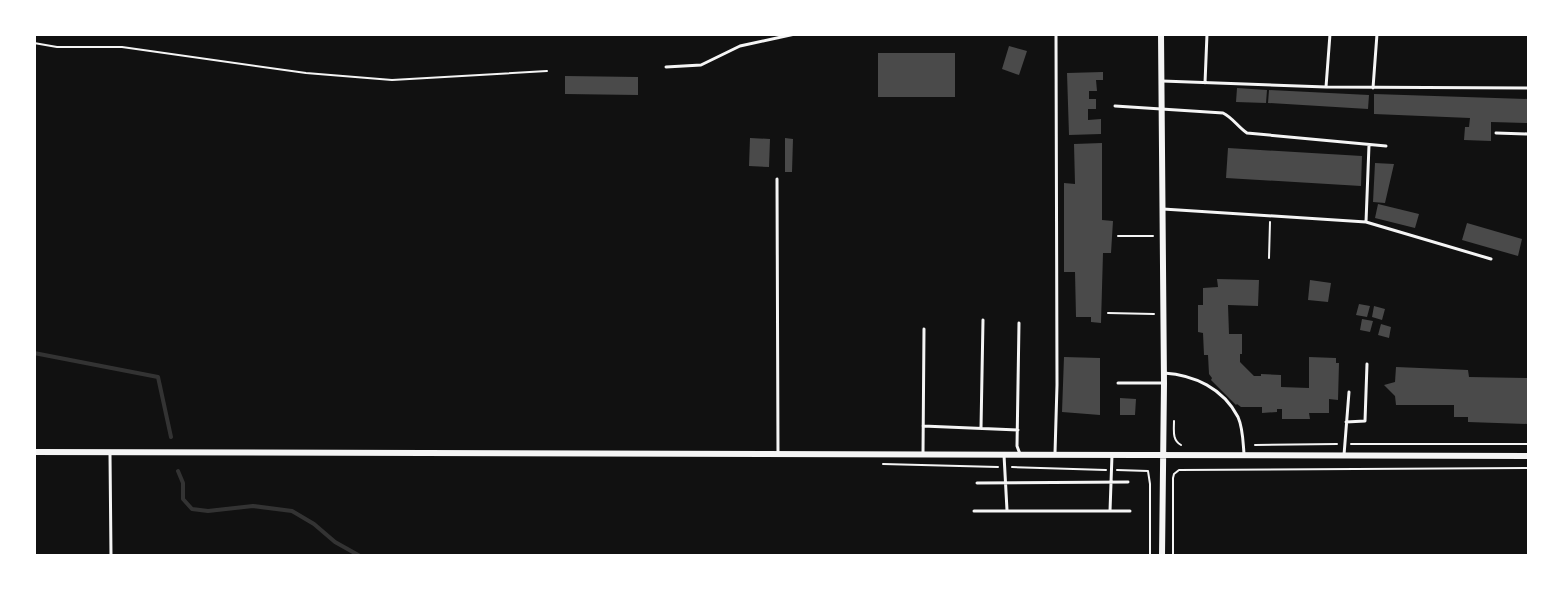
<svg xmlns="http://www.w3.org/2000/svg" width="1563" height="590" font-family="'Space Grotesk',sans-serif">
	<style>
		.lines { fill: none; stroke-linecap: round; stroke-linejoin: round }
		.stream { stroke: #333; stroke-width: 4 }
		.building { fill: #4a4a4a }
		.path { stroke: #f5f5f5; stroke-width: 2 }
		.service { stroke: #f5f5f5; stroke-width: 3 }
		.minor { stroke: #f5f5f5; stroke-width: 6 }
	</style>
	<rect width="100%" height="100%" fill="#111"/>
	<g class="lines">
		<!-- stream -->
		<path class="stream" d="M34,353L158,377L171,437
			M178,471L183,483V499L192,509L208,511L253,506L292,511L314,524L335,542L360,556"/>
	</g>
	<!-- building -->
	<path class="building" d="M1009,46L1027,51L1019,75L1002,69Z
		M878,53H955V97H878Z
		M1103,72V80H1096L1097,91H1089V99H1096V109H1088V120L1101,119V134L1069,135L1067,73Z
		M565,76L638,77V95L565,94Z
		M1237,88L1267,90L1266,103L1236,102Z
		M1269,90L1369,95L1368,109L1268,103Z
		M1374,94L1528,99V123L1491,122V141L1464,140L1465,127H1469L1470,118L1374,114Z
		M750,138L770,139L769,167L749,166Z
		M785,138L793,139L792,172H785Z
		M1102,143V220L1113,221L1111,253H1103L1101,323L1091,322V317H1076L1075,272H1064V183L1075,184L1074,144Z
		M1228,148L1362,156L1361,186L1226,178Z
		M1375,163L1394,164L1385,203L1373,202Z
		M1378,204L1419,214L1415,228L1375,218Z
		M1467,223L1522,239L1518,256L1462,240Z
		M1217,279L1259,280L1258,306L1228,305L1229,334H1242V354H1240V362L1254,376H1261V374L1281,375V387L1309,388V357L1336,358V363H1339L1338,400L1329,399V413H1309L1310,419H1282V409H1277V412L1262,413V407H1241L1237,404L1236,405L1211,380L1212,378L1209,374L1208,355H1204L1203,333L1198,332V305H1203V288L1218,287Z
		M1310,280L1331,283L1328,302L1308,300Z
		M1359,304L1370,306L1367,317L1356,315Z
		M1374,306L1385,309L1382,320L1372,317Z
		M1362,319L1373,321L1370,332L1360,330Z
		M1381,324L1391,327L1389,338L1378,335Z
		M1064,357L1100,358V415L1062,412Z
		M1396,367L1468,370L1469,377L1528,378V424L1468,422V417H1454V405H1396L1395,396L1384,385L1395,382Z
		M1120,398L1136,399L1135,415H1120Z"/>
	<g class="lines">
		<!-- path -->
		<path class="path" d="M34,43L57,47H122L306,73L392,80L547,71
			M1118,236H1153
			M1269,258L1270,222
			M1108,313L1154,314
			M1174,421C1174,431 1172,440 1181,445
			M1351,444H1528
			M1255,445L1337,444
			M883,464L998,467
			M1012,467L1106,470
			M1117,470L1148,471L1150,484V556
			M1173,556V478L1174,474L1179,470L1528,468"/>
		<!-- service -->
		<path class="service" d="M985,34H1148
			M666,67L701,65L740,46L795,34
			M1162,81L1326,87L1528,88
			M1205,83L1207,34
			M1326,87L1330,34
			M1373,88L1377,34
			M1115,106L1223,113C1233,118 1238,127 1247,133L1386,146
			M1496,133L1528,134
			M777,179L778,453
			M1163,209L1366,222L1491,259
			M1366,222L1369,145
			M1019,323L1017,446L1020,454
			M1164,373C1194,375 1223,388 1238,417C1243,428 1243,442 1244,454
			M1118,383H1164
			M1346,422L1365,421L1367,364
			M923,426L1018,430
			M981,428L983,320
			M923,453L924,329
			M1055,453L1057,385L1056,34
			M110,454L111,556
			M1004,455L1007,510
			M1344,455L1349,392
			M977,483L1128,482
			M974,511H1130
			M1110,511L1112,455"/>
		<!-- minor -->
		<path class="minor" d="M1161,34L1164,383L1162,556
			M34,452L1528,456"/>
	</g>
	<!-- border -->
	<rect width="1563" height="590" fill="none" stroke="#ffffff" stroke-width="72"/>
</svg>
